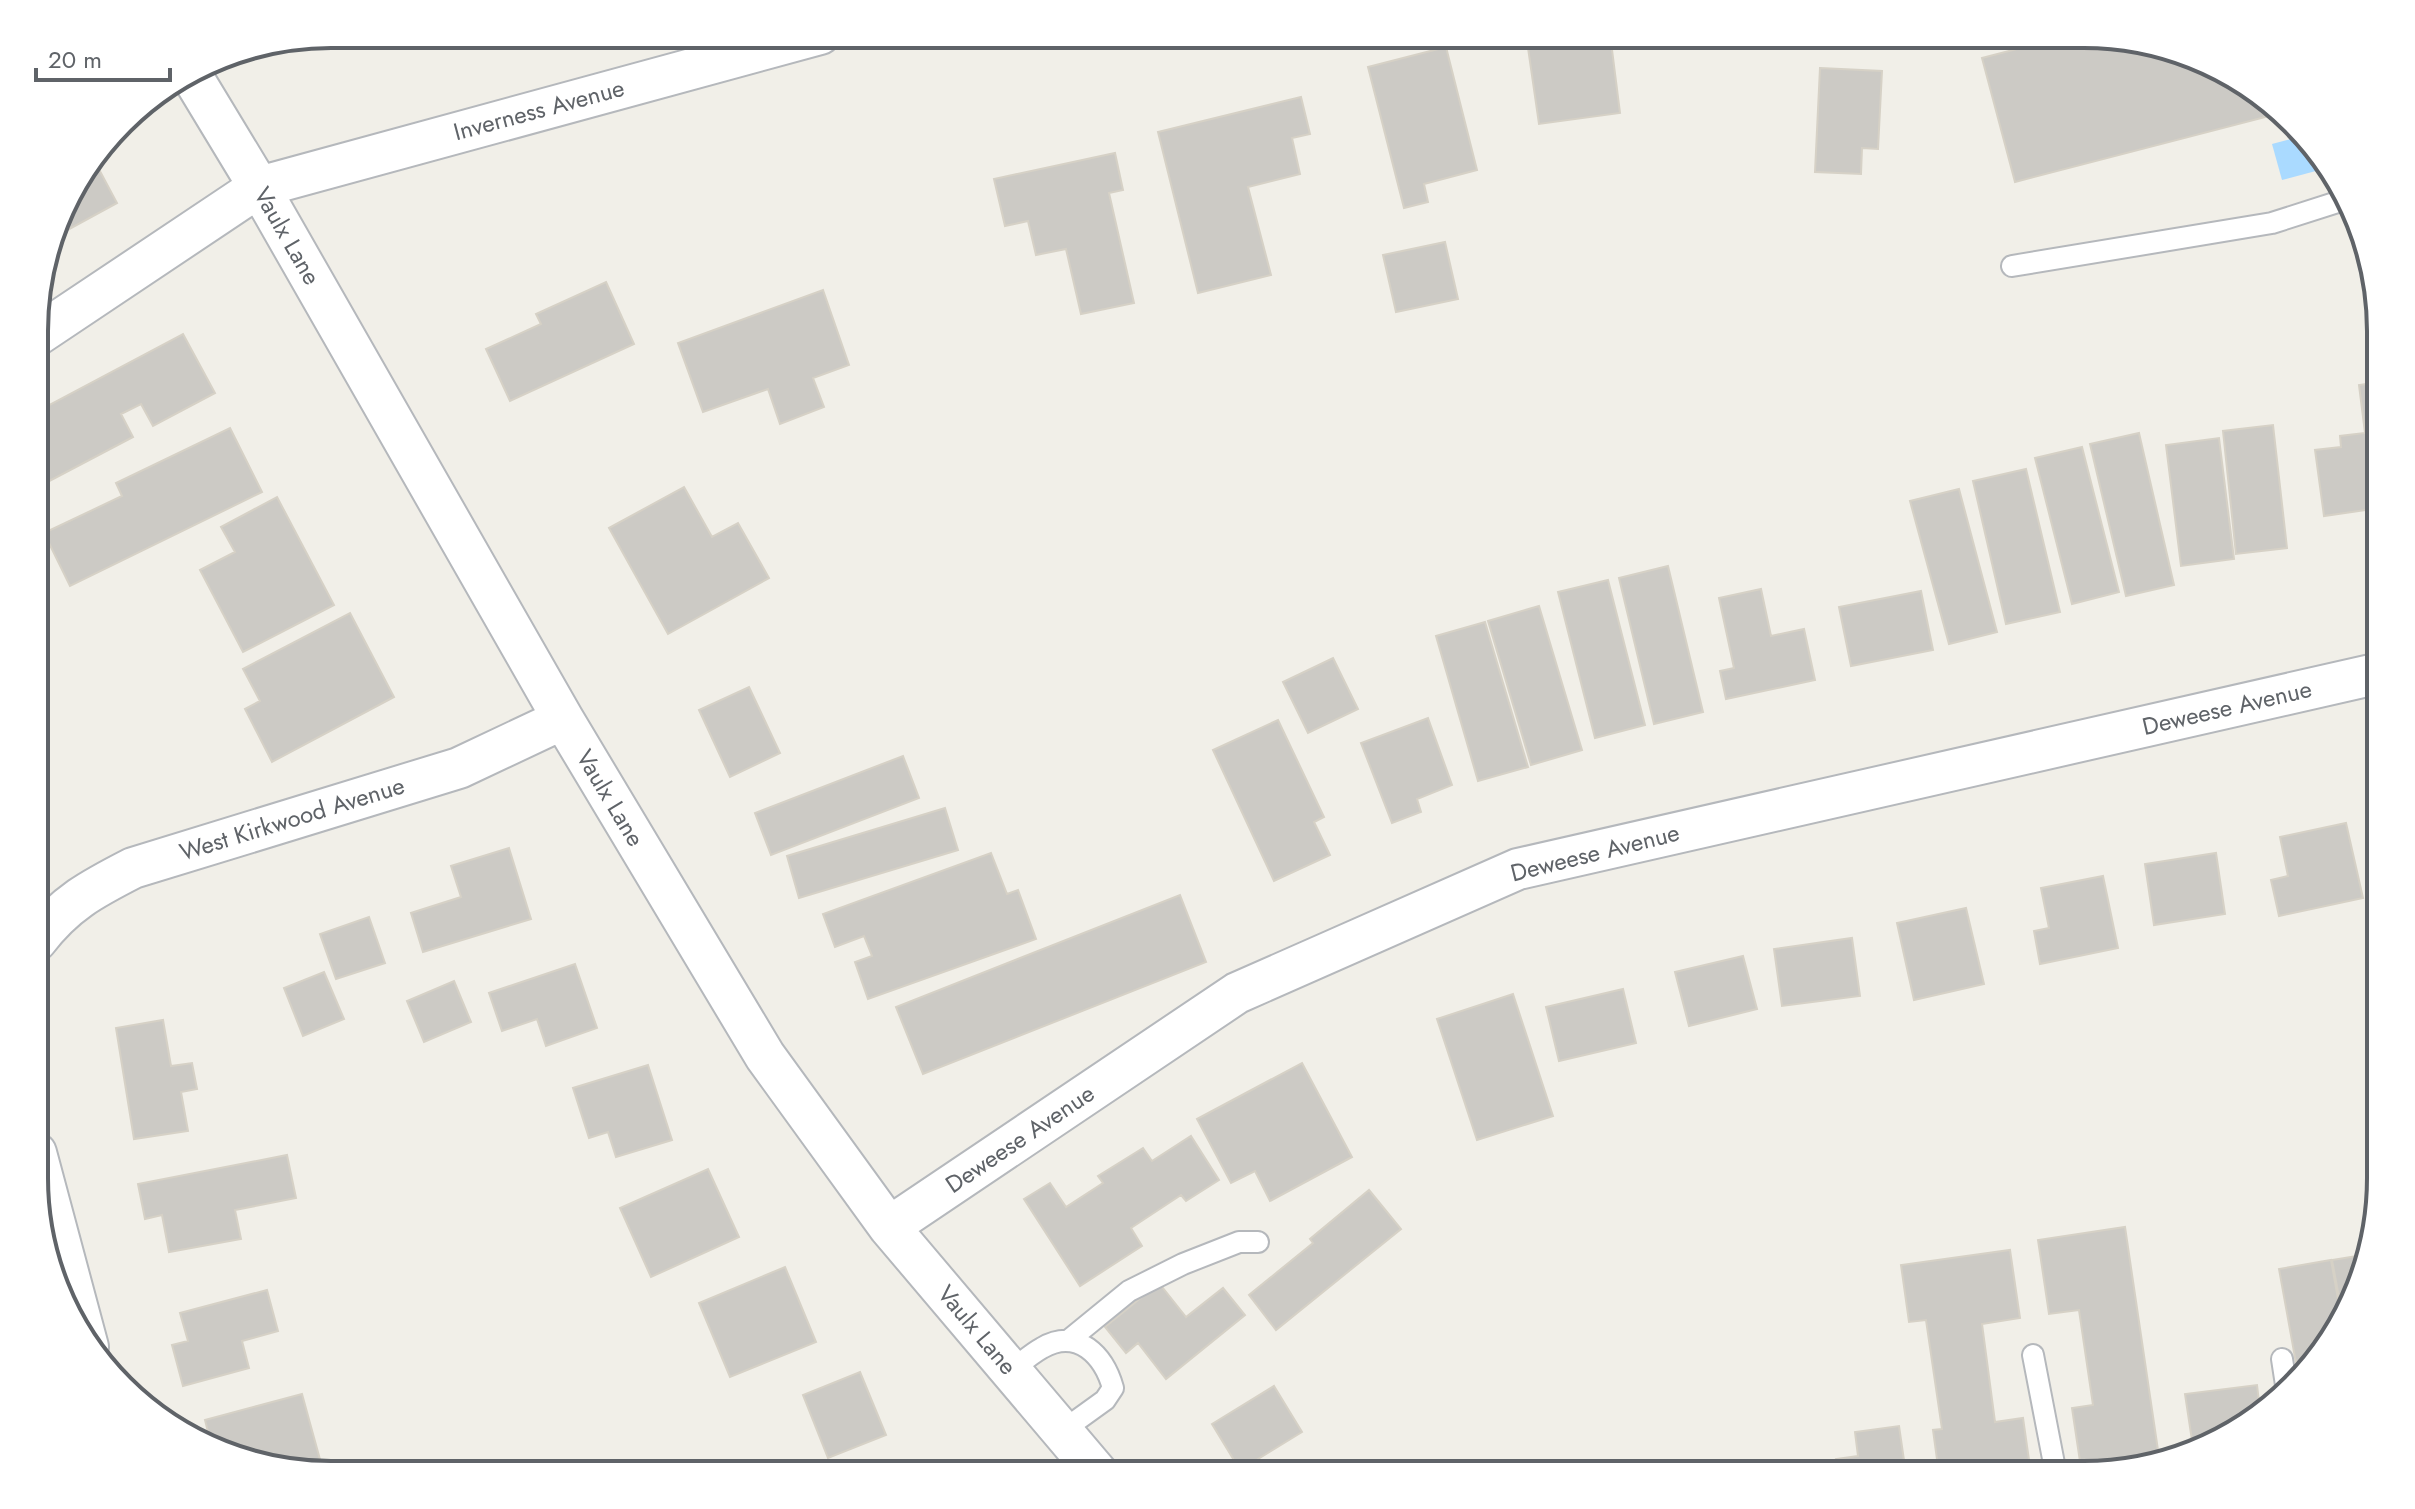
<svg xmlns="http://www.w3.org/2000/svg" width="2415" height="1509" font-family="Jost,sans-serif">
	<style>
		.water { fill: #aadaff }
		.building { fill: #cccac5; stroke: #d6d1c6; stroke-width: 2 }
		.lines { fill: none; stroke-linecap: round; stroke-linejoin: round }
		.lane-casing { stroke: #b5b8bc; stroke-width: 24 }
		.street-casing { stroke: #b5b8bc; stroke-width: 44 }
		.lane { stroke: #fff; stroke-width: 20 }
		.street { stroke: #fff; stroke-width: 40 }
		.labels { text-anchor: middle; stroke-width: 7; stroke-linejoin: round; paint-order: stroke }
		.street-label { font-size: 24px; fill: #5f6368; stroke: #fff }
		.rim { fill: none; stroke: #5f6368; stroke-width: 4 }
	</style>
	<rect width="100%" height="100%" fill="#f1efe8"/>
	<!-- water -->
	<path class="water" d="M2299,137L2327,168L2282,180L2272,144Z"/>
	<!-- building -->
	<path class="building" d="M1526,34H1610L1620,113L1539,124Z
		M2074,34L2179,50L2249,84L2277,114L2015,182L1982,58Z
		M1446,47L1477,170L1424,184L1428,202L1404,208L1368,67Z
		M1820,68L1882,71L1878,149L1862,148L1861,174L1815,172Z
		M1301,97L1310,134L1292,138L1300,174L1248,187L1271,275L1198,293L1158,132Z
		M1115,153L1123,190L1109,193L1134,303L1081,314L1066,249L1036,255L1028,221L1005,226L994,179Z
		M94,160L117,203L53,238L65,199Z
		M1445,242L1458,299L1396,312L1383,255Z
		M606,282L634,344L510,401L486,349L541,324L536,314Z
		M823,290L849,365L813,378L824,407L780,424L768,389L703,412L678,343Z
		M183,334L215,393L153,426L141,404L121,414L133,437L36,488V412Z
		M2380,382V508L2324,516L2315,450L2341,447L2340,436L2365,433L2359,385Z
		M2273,425L2287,548L2236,554L2223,431Z
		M230,428L262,492L70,586L44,533L122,496L116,483Z
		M2139,433L2174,585L2126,596L2090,444Z
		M2219,438L2234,559L2181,566L2166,445Z
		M2082,447L2119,592L2072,604L2035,458Z
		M2026,469L2060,612L2006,624L1973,481Z
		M684,487L712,537L738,523L769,578L668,634L609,528Z
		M1959,489L1997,632L1949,644L1910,501Z
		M277,497L334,605L243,652L200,570L235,552L221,527Z
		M1668,566L1703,712L1654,724L1619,578Z
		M1608,580L1645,725L1595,738L1558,592Z
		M1761,589L1771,636L1804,629L1815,680L1726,699L1720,671L1734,668L1719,598Z
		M1921,591L1933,650L1851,666L1839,607Z
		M1539,606L1582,750L1531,765L1488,621Z
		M350,613L394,697L272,762L245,709L260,701L243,669Z
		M1485,622L1528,767L1478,781L1436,636Z
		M1333,658L1358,709L1308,733L1283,682Z
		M749,687L780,753L730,777L699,710Z
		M1428,718L1452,785L1417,799L1421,812L1392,823L1361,743Z
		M1278,720L1324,817L1314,822L1330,855L1274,881L1213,750Z
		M903,756L919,798L771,855L755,813Z
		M945,808L958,850L799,898L787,856Z
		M2346,823L2363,898L2279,916L2271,880L2288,876L2280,837Z
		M509,848L531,919L423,952L411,913L461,897L451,866Z
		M991,853L1007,894L1018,890L1036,939L868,999L855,962L872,956L864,936L835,947L823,914Z
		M2216,853L2225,914L2154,925L2145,864Z
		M2103,876L2118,948L2040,964L2034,931L2049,928L2041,888Z
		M1180,895L1206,962L923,1074L896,1007Z
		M1966,908L1984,984L1914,1000L1897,923Z
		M369,917L385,963L336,979L320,934Z
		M1852,938L1860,996L1782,1006L1774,949Z
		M1743,956L1757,1009L1689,1026L1675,972Z
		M575,964L597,1028L546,1046L537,1019L502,1031L489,993Z
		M324,972L344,1019L303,1036L284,988Z
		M454,981L471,1022L424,1042L407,1001Z
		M1623,989L1636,1043L1559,1061L1546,1007Z
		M1513,994L1553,1116L1477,1140L1437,1019Z
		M163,1020L171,1066L192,1063L197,1089L181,1092L188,1131L134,1139L116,1028Z
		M1302,1063L1352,1157L1270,1201L1255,1171L1231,1183L1197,1119Z
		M648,1065L672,1140L616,1157L608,1132L589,1138L573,1088Z
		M1191,1136L1219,1180L1186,1201L1181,1195L1131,1228L1142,1246L1080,1286L1024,1199L1050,1183L1066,1207L1103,1183L1098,1176L1143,1148L1152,1161Z
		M287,1155L296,1198L235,1210L241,1239L169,1252L162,1215L145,1219L138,1184Z
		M708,1169L739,1237L651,1277L620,1208Z
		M1369,1190L1401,1229L1276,1330L1249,1295L1313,1243L1310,1239Z
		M2125,1227L2159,1457L2081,1468L2072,1408L2093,1405L2079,1310L2049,1314L2038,1240Z
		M2010,1250L2020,1318L1982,1324L1995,1422L2023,1418L2031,1474H1939L1933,1430L1942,1429L1926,1320L1909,1322L1901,1265Z
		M2369,1254L2365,1273L2343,1319L2332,1260Z
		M2331,1260L2342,1321L2331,1343L2298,1374L2279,1269Z
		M785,1267L816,1342L730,1377L699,1303Z
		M1159,1283L1186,1317L1223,1288L1245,1315L1166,1379L1138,1343L1126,1353L1105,1327Z
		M267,1290L278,1331L242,1341L249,1368L183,1386L172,1345L188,1341L180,1313Z
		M860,1372L886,1435L828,1458L803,1395Z
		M2257,1385L2260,1410L2233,1435L2193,1447L2185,1394Z
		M1274,1386L1302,1432L1240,1470L1212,1424Z
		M302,1394L324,1474L236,1459L212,1448L205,1420Z
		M1899,1426L1906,1474H1839L1836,1459L1858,1456L1855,1432Z"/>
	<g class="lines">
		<defs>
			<path id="lane" d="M2012,266L2272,223L2347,199
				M1069,1340L1129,1291L1183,1264L1239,1242H1258
				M2033,1355L2056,1474
				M2282,1359L2286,1385
				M1011,1371C1021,1363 1031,1354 1042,1348C1078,1327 1104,1356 1113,1388L1105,1400L1062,1431"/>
			<path id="street" d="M190,73L259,187L563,719L765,1056L889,1227L1099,1475
				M36,336L259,187L820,34
				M36,941C65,903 92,889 133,868L459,768L563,719
				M36,1153L88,1347
				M889,1227L1237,993L1518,869L2380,673"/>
		</defs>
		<!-- lane casing -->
		<use href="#lane" class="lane-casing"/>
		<!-- street casing -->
		<use href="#street" class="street-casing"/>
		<!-- lane -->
		<use href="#lane" class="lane"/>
		<!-- street -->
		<use href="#street" class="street"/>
	</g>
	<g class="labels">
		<!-- street labels -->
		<g class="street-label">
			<text transform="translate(539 110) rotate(-15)" y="8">Inverness Avenue</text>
			<text transform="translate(287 236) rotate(60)" y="8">Vaulx Lane</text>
			<text transform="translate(2227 708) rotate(-13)" y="8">Deweese Avenue</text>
			<text transform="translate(610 798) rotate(59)" y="8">Vaulx Lane</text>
			<text transform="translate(292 819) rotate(-17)" y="8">West Kirkwood Avenue</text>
			<text transform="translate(1595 853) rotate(-14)" y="8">Deweese Avenue</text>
			<text transform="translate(1020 1139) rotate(-34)" y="8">Deweese Avenue</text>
			<text transform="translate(977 1330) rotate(50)" y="8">Vaulx Lane</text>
		</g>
	</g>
	<!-- crop -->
	<path d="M0 0H2415V1509H0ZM331 48H2084A283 283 0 0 1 2367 331V1178A283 283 0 0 1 2084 1461H331A283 283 0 0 1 48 1178V331A283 283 0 0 1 331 48Z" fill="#fff" fill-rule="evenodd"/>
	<path class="rim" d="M331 48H2084A283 283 0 0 1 2367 331V1178A283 283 0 0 1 2084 1461H331A283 283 0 0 1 48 1178V331A283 283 0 0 1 331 48Z"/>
	<!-- scale -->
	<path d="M36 68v12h134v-12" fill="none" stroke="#5f6368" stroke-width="4"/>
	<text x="48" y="68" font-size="24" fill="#5f6368" stroke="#ffffff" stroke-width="6" paint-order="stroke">20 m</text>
</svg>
